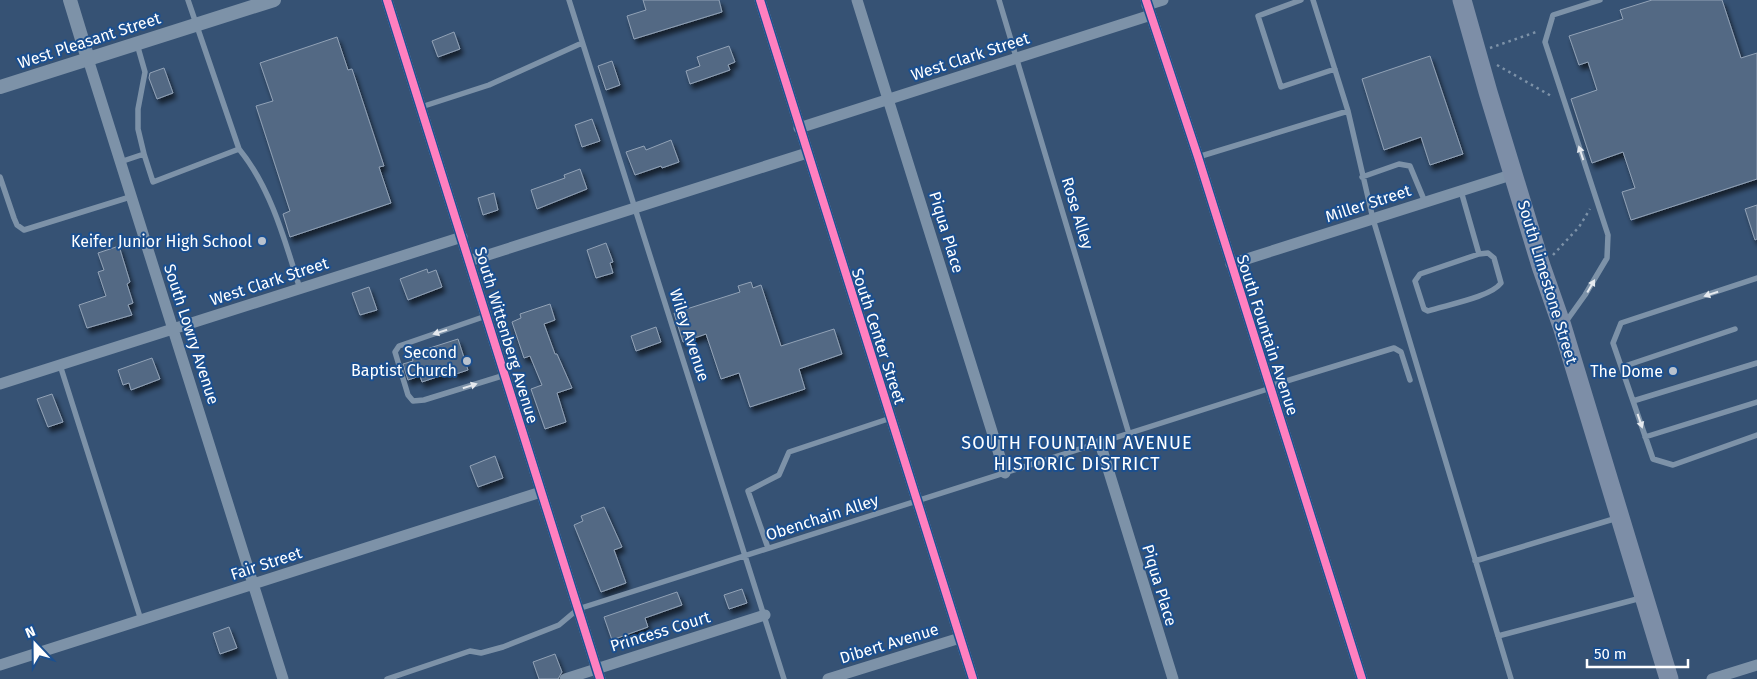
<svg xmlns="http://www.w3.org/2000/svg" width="1757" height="679" font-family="'Fira Sans',sans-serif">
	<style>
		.building { fill: #526984; stroke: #92a2b6; filter: url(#shadow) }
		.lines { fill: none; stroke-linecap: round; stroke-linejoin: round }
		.path { stroke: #7d92a8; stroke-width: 2.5; stroke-dasharray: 2.5 4; stroke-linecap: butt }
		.service { stroke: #7d92a8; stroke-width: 5.5 }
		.minor { stroke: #7d92a8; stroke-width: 11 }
		.tertiary { stroke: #7d92a8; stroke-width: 14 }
		.primary { stroke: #7d8ea7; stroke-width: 19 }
		.cycleway-casing { stroke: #1b4f8f; stroke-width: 11 }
		.cycleway { stroke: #ff80c0; stroke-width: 8 }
		.oneway { fill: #e5e9ee }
		.poi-dot { fill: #b9c2ce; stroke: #1b4f8f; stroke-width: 2 }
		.labels { text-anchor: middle; stroke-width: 4; stroke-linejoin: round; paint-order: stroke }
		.street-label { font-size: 16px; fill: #fff; stroke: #1b4f8f }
		.poi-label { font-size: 16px; fill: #fff; stroke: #1b4f8f; text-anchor: end }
		.neighbourhood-label { font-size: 18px; letter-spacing: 1px; fill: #fff; stroke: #1b4f8f }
	</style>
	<defs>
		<filter id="shadow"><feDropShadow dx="3" dy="5" stdDeviation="2.5" flood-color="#0009"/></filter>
	</defs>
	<rect width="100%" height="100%" fill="#365274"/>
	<!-- building -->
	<path class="building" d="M643,0H719L722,12L634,39L627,16L646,10Z
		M1652,0H1722L1741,58L1757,53V179L1631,220L1622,192L1635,188L1623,152L1592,163L1571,99L1597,90L1588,62L1579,65L1569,36L1623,19L1620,10Z
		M454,32L460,49L438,57L432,41Z
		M337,37L348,70L352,69L384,166L379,167L391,203L290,237L283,214L290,211L256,106L273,101L260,63Z
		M729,46L735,62L728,65L730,70L690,84L686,71L700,66L697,57Z
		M1430,56L1463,154L1430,165L1421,137L1384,150L1362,79Z
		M612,61L620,85L606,90L598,66Z
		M164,68L173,93L157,99L149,78L150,73Z
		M592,119L600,141L582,147L575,125Z
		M671,140L679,162L662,168L661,166L635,175L626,152L644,146L646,150Z
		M580,169L587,189L537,209L531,190L565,178L564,175Z
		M494,193L498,210L483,215L478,198Z
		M1757,205V239L1755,240L1745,209Z
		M606,243L613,262L610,263L613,273L596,278L587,250Z
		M119,246L130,282L127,284L133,303L128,305L132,315L87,328L79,305L106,296L98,272L104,270L98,253Z
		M427,269L428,273L436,270L442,287L408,300L400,279Z
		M751,282L753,288L761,285L781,346L834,329L842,354L799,369L805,389L750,407L739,373L721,379L706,334L683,342L674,313L740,292L738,286Z
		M369,287L377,310L360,315L352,293Z
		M550,304L555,320L544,324L555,354H557L572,388L557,393L566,422L545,429L531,389L542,385L530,356L524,358L512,322L521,318L520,314Z
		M656,327L661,342L636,351L631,336Z
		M458,339L468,370L456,374L455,371L422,382L420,376L408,380L403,364L413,361L411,354Z
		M152,358L160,379L131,390L129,383L123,385L118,370Z
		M52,394L63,422L48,427L37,399Z
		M495,456L503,478L478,487L470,466Z
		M604,507L622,547L614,550L626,583L601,592L574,525L583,521L581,516Z
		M742,589L747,603L729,609L724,595Z
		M677,592L682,605L645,618L648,627L612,640L604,617Z
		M229,627L237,648L220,654L213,633Z
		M555,654L562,672L558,679H539L533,662Z"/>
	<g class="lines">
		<!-- path -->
		<path class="path" d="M1490,48L1539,31
			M1497,65L1553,97
			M1553,255L1579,227L1590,209"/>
		<!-- service -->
		<path class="service" d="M188,0L239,149C271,188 285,241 300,289
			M569,0L784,679
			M999,0L1129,434
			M1301,0L1258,16L1281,87L1335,69
			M1313,0L1348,111L1373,219L1511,679
			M421,107L489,85L582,43
			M144,154L153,182L239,149
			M1198,157L1348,111
			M120,162L144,154L138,129V109L145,72L137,44
			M0,177L14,218L17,225L24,230L130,197
			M1362,177L1399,164L1410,166L1425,202
			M1461,191L1479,254L1488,253L1494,258L1501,283C1491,297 1446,305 1428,311L1424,309L1415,281L1420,274L1479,254
			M1757,278L1621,323L1613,343L1653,459L1673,465L1757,435
			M486,316L399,346L395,352L408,395L413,401L424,400L505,375
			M1565,323L1585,295L1607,258L1608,235L1545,42L1553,15L1600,0
			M60,365L141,620
			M1622,367L1735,329
			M1270,386L1394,348L1401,352L1410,380
			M1633,401L1757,363
			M1645,437L1757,402
			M768,548L748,491L779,475L789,452L891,418
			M1475,561L1617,518
			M1498,636L1641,598
			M387,679L470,651L481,653L503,647L559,625L578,609L1271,388"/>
		<!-- minor -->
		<path class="minor" d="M387,0L600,679
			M760,0L973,679
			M857,0L1005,473
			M1146,0L1198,157L1362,679
			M1147,5L1163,0
			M88,59L283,679
			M799,128L1151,15
			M469,261L807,153
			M1231,264L1514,174
			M0,384L462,237
			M1100,443L1173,679
			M0,665L541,492
			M565,679L765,615
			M828,679L960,638
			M1712,679L1757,665"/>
		<!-- tertiary -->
		<path class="tertiary" d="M70,0L88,59
			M0,87L274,0"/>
		<!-- primary -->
		<path class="primary" d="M1462,0L1488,92L1541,266L1562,326L1669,679"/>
		<defs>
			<path id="cycleway" d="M387,0L600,679
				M760,0L973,679
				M1146,0L1198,157L1362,679"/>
		</defs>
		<!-- cycleway casing -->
		<use href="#cycleway" class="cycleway-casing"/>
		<!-- cycleway -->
		<use href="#cycleway" class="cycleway"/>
	</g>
	<!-- one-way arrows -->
	<defs><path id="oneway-solid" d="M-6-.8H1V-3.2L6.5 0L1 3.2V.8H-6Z" transform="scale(1.25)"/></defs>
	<g class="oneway">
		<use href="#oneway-solid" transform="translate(1581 153) rotate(-108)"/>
		<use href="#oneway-solid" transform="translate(1591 286) rotate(-60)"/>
		<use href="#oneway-solid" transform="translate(1711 294) rotate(162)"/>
		<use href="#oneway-solid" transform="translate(440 332) rotate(162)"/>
		<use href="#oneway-solid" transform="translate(470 386) rotate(-17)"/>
		<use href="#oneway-solid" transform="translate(1640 421) rotate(71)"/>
	</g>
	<!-- markers -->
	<g class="poi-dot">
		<circle cx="262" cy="241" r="5"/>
		<circle cx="467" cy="361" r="5"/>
		<circle cx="1673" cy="371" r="5"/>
	</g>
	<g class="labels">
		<!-- street labels -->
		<g class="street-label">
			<text transform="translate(89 40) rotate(-18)" y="6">West Pleasant Street</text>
			<text transform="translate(970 56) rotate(-18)" y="6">West Clark Street</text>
			<text transform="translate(1368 203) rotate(-18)" y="6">Miller Street</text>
			<text transform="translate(1078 213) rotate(73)" y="6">Rose Alley</text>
			<text transform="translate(947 232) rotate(73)" y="6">Piqua Place</text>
			<text transform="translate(269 281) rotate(-18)" y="6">West Clark Street</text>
			<text transform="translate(1548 282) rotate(73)" y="6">South Limestone Street</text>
			<text transform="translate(192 334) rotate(72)" y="6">South Lowry Avenue</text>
			<text transform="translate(507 335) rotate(73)" y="6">South Wittenberg Avenue</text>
			<text transform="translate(690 335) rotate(72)" y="6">Wiley Avenue</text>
			<text transform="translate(1268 335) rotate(72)" y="6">South Fountain Avenue</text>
			<text transform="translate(879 336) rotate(72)" y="6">South Center Street</text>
			<text transform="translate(822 517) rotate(-18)" y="6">Obenchain Alley</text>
			<text transform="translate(266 563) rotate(-18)" y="6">Fair Street</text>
			<text transform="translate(1160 585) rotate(73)" y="6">Piqua Place</text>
			<text transform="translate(660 631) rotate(-17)" y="6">Princess Court</text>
			<text transform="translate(889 643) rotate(-17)" y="6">Dibert Avenue</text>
		</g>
		<!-- poi labels -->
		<g class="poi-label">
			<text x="252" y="247">Keifer Junior High School</text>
			<text x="457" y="358">Second<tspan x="457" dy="18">Baptist Church</tspan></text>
			<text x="1663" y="377">The Dome</text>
		</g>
		<!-- neighbourhood labels -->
		<g class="neighbourhood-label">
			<text x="1077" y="449">SOUTH FOUNTAIN AVENUE<tspan x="1077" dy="21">HISTORIC DISTRICT</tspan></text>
		</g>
	</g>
	<!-- north arrow -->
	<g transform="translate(35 644) rotate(338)" stroke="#1b4f8f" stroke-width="4" paint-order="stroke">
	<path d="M0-4L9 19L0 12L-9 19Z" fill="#ffffff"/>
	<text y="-8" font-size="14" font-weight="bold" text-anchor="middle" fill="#ffffff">N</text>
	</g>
	<!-- scale -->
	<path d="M1587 659v8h101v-8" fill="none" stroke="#ffffff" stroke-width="2.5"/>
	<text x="1594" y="659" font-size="15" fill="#ffffff" stroke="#1b4f8f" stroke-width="4" paint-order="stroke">50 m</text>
</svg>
